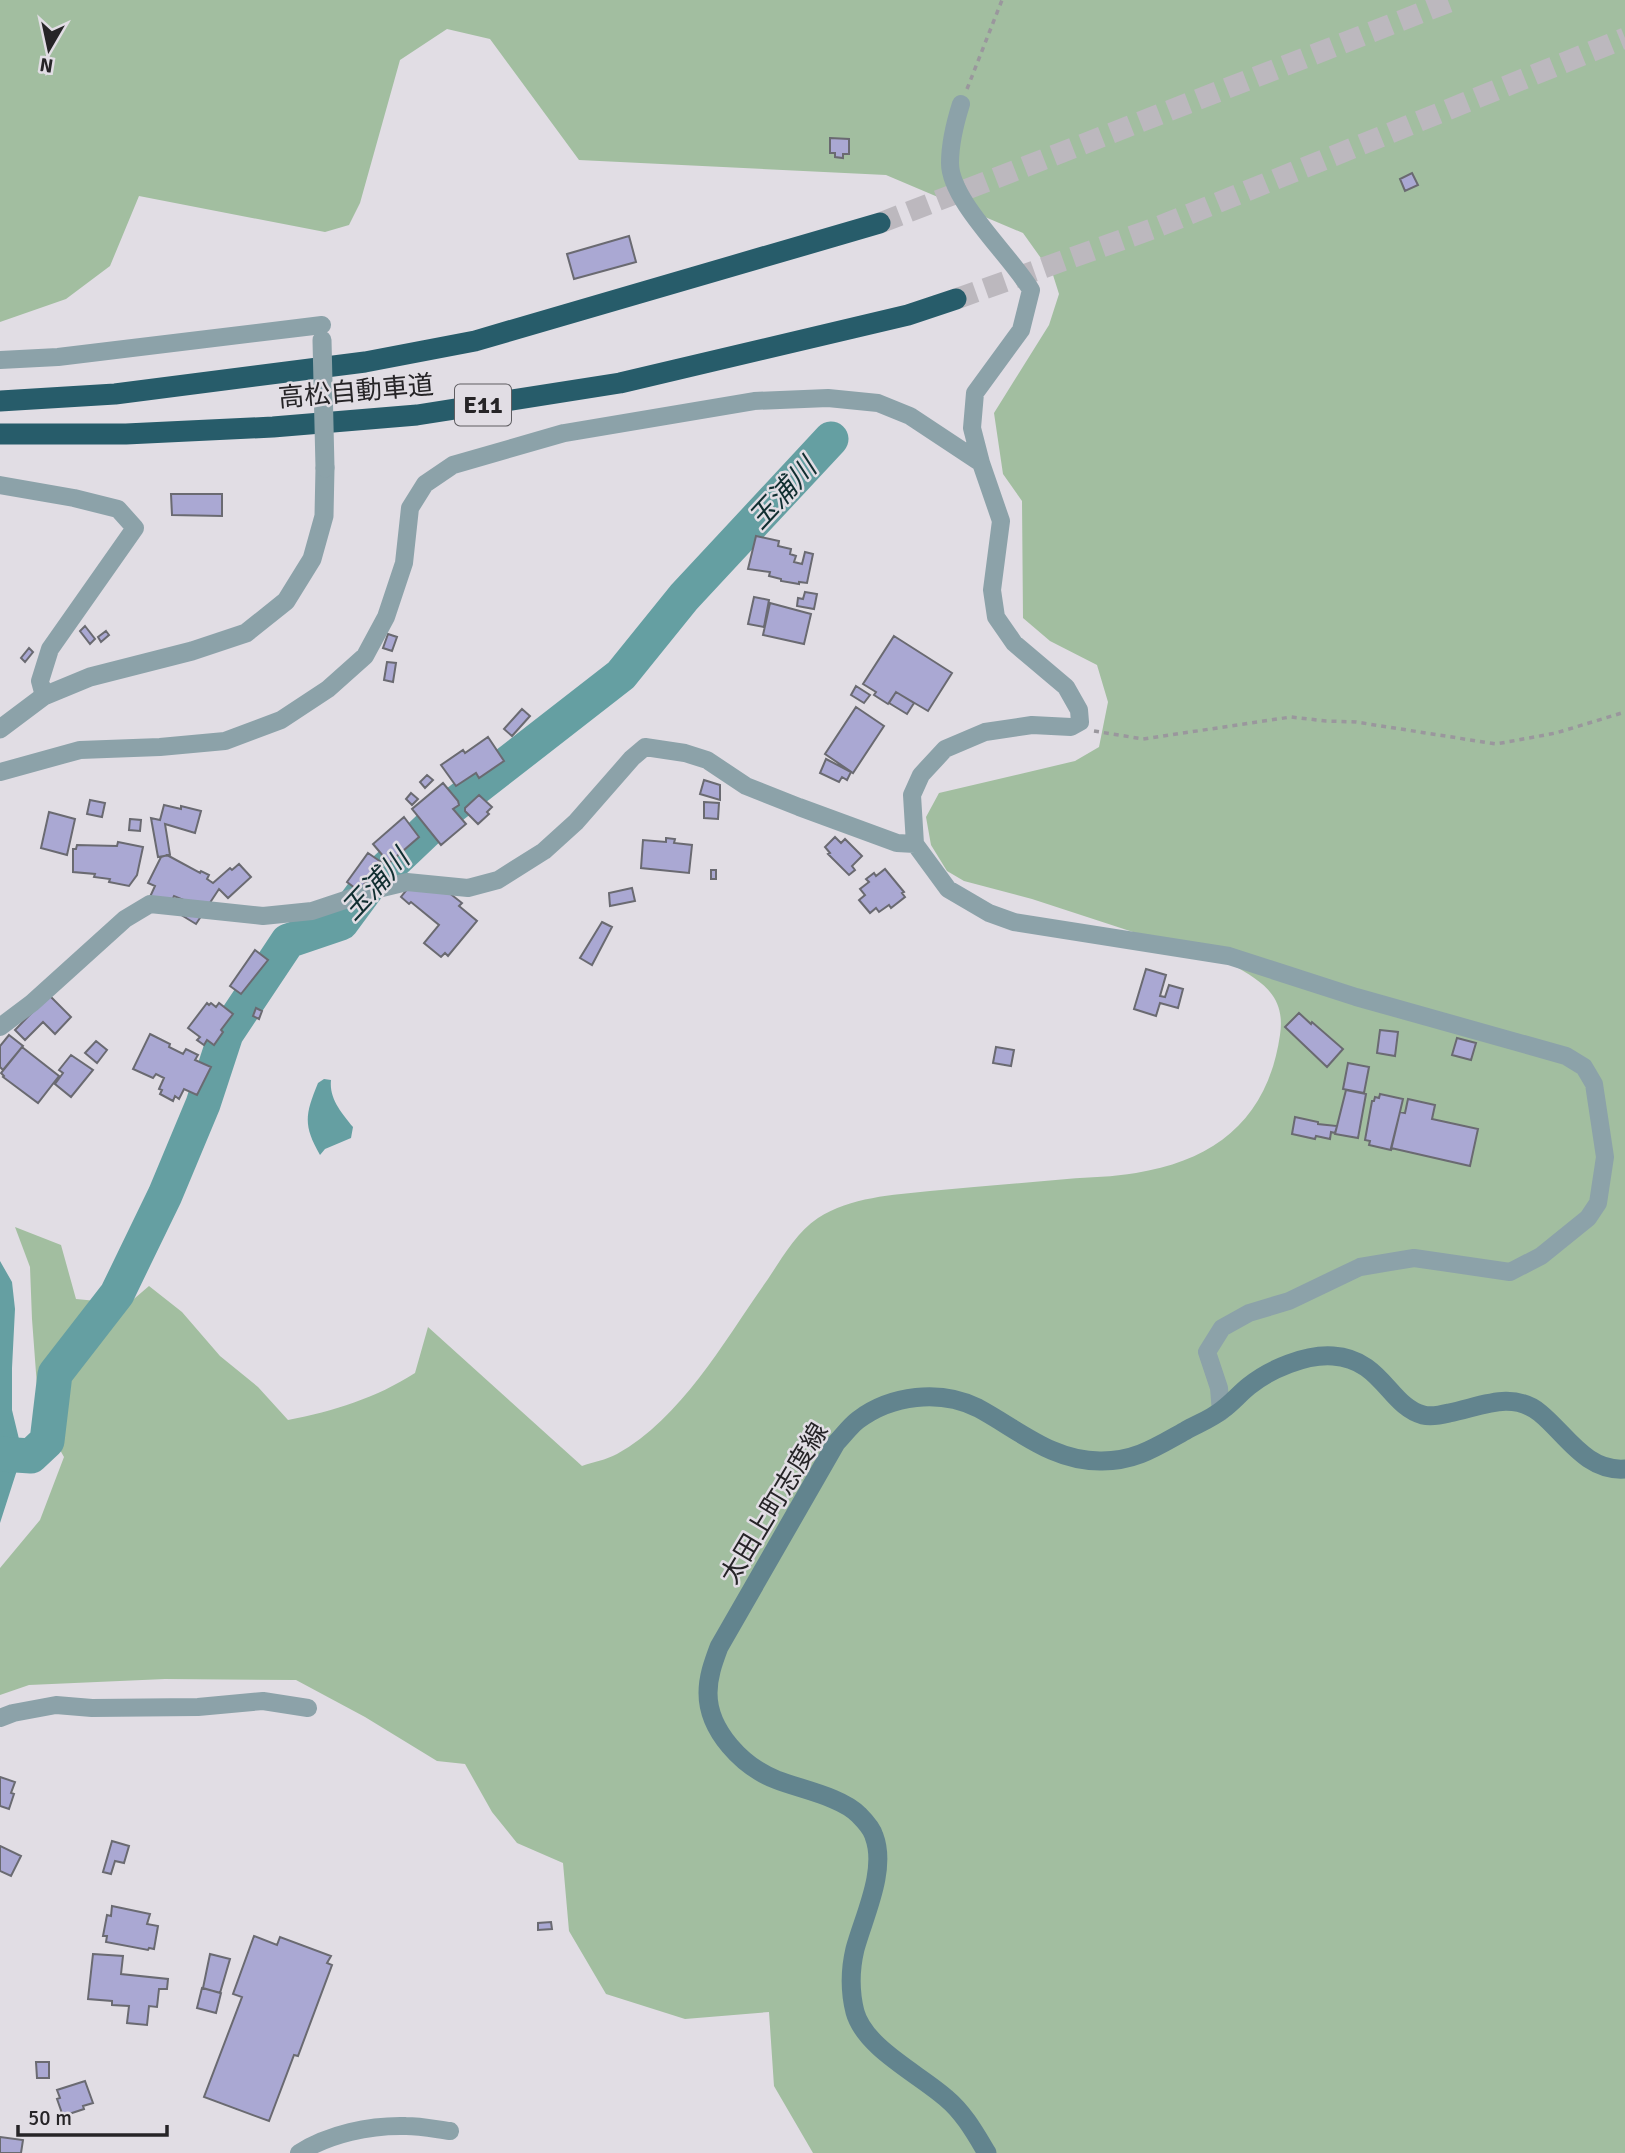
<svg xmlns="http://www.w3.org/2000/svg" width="1625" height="2153" font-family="Signika,'Noto Sans JP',sans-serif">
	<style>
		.green { fill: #a2bea0 }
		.water { fill: #659fa2 }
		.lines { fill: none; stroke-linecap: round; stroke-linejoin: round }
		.river { stroke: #659fa2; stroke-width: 35 }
		.building { fill: #aaa8d3; stroke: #6a6a71; stroke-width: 2 }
		.motorway-tunnel { stroke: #bcb8be; stroke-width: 21; stroke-dasharray: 21 10; stroke-linecap: butt }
		.path { stroke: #9a979d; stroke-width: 3.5; stroke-dasharray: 5 5; stroke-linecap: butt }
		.minor { stroke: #8ca2a9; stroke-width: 18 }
		.tertiary { stroke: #8ca2a9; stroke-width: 19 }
		.secondary { stroke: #62848e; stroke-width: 19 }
		.motorway { stroke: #275c6a; stroke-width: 21 }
		.tertiary-bridge { stroke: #8ca2a9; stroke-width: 19 }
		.labels { text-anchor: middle; stroke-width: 5; stroke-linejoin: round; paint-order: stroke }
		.shield { fill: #e1dde4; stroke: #5e5c60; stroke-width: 2 }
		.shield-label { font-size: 24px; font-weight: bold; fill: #262427 }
		.street-label { font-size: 26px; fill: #262427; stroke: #e1dde4 }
		.water-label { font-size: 28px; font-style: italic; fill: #112f31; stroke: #e1dde4 }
	</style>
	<rect width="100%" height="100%" fill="#e1dde4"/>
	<!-- green -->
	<path class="green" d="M0,0H1625V2153H813L774,2086L769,2012L685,2019L606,1994L569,1931L563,1863L517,1843L492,1812L465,1764L437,1761L365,1717L296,1680L165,1679L29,1685L0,1695V1568L40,1520L64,1457L39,1413L32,1319L30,1267L15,1227L61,1245L76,1299L128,1304L149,1286L182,1312L220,1356L258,1387L288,1420C334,1411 376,1398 415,1373L428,1327L582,1466C593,1462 606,1460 617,1454C683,1417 725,1339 768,1279C782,1258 796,1233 818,1218C851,1197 892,1195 930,1191C976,1187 1021,1183 1067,1179C1090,1177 1113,1177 1136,1173C1217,1160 1268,1118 1280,1035C1286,996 1262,981 1231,964L1032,899L964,881L947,871L931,845L926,817L939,793L1075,761L1099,747L1108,702L1097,665L1050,641L1023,618L1022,501L1003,474L994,413L1049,325L1059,294L1053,275L1023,233L886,175L579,160L490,39L447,29L400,60L360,203L349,225L325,232L139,196L110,266L66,299L0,322Z"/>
	<!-- water -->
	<path class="water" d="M324,1079L331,1080C329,1099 342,1113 353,1127L351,1138L325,1149L320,1155C303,1125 305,1115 318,1083Z
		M0,1261L12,1282L15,1309L12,1368V1410L19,1439L31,1456L18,1467L0,1523Z"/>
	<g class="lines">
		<!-- river -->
		<path class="river" d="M0,1454L31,1456L47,1441L55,1374L117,1294L165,1195L203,1104L226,1034L288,941L341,923L369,885L450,808L621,675L684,597L831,439"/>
	</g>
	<!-- building -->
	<path class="building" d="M830,138L849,139V154H843V158L835,157V153H830Z
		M1412,173L1418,185L1405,191L1400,179Z
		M629,236L636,262L574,279L567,254Z
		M171,494H222V516L172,515Z
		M756,536L779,541L778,546L791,549L790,554L796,556L794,562L802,564L805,552L813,554L807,583L799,582V584L781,581V579L769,576L770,572L748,569Z
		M805,592L817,594L814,609L797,606L798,598L803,599Z
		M754,597L769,600L764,627L748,624Z
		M770,603L811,614L804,644L763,635Z
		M85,626L95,639L90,644L80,631Z
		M106,631L109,635L101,642L98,637Z
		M388,634L397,637L392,651L383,648Z
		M894,636L952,673L928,711L896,692L888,704L874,695L876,692L863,684Z
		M29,648L33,652L25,662L21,658Z
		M387,662L396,663L393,682L384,680Z
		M856,686L870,695L864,703L851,695Z
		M896,692L914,703L907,714L889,703Z
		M856,707L884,726L853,773L825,754Z
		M522,709L530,716L512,736L504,729Z
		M488,737L504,761L479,778L476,773L456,786L441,765L463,750L465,753Z
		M826,759L851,772L847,780L842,777L839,782L820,773Z
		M427,775L433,780L425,788L420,782Z
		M704,780L720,785V800L700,794Z
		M443,783L458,801L459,805L453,809L466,824L441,845L412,809Z
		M411,793L418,799L412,805L406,799Z
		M479,795L492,807L487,812L489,814L478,824L465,811V808Z
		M90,800L105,803L102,817L87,814Z
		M704,802L719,803L718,819L704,818Z
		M164,805L181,809V806L201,811L195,833L165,824L170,855L158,857L151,818L160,820Z
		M49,812L75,819L67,855L41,848Z
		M404,817L419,837L389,863L373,844Z
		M130,819L141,820L140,831L129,830Z
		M835,837L841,843L845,839L862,856L852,866L855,870L849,875L828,854L830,853L825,847Z
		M666,838L675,839L674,843L692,845L689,873L641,868L643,840L666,842Z
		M118,842L143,847L137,875L129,886L109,882L110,879L94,877L95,874L73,872V849H76L77,845L117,846Z
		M368,853L381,862L359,891L347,882Z
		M167,855L200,873L201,871L209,875L207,879L213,883L230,868L232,870L239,864L251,877L228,898L219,889L196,924L178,913L186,901L174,896L168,909L149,899L155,886L148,883L161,857Z
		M885,869L904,892L902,893L905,897L891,908L889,905L879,912L876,908L870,913L859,900L865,895L860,889L869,882L866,879L874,873L876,876Z
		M711,870H716V879H711Z
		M434,881L462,903L459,906L477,921L448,956L445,953L441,957L424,943L439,925L411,902L409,904L401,897L413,882Z
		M632,888L635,901L610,906L609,893Z
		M602,922L612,927L592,965L580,958Z
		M255,950L268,960L241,994L230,986Z
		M1146,969L1166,975L1160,996L1165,997L1169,985L1183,989L1178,1008L1160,1003L1156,1016L1134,1009Z
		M49,995L71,1017L55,1034L43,1022L25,1040L15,1030Z
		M207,1003L209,1005L211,1003L216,1007L219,1003L233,1014L221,1030L223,1032L214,1045L207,1040L204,1045L197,1040L200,1037L188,1028Z
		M256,1008L262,1011L259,1019L253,1016Z
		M1299,1013L1311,1024L1312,1022L1343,1049L1327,1067L1285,1027Z
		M1380,1030L1398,1032L1395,1056L1377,1053Z
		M150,1034L170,1044L169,1047L183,1054L186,1049L198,1055L195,1060L211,1067L197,1095L184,1089L179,1099L175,1096L173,1101L160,1094L162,1090L159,1089L164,1078L156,1074L153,1078L133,1069Z
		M9,1035L23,1046L3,1070L0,1067V1046Z
		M1457,1038L1476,1043L1471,1060L1452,1055Z
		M96,1041L107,1050L97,1063L85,1053Z
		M22,1047L59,1076L38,1103L3,1077L4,1076L1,1073Z
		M996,1047L1014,1050L1011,1066L993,1063Z
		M71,1055L93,1070L71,1097L55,1084L63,1073L59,1070Z
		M1348,1063L1369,1067L1364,1093L1343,1089Z
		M1346,1090L1366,1094L1358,1138L1335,1134Z
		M1380,1094L1403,1099L1391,1150L1369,1145L1370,1141L1365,1140L1372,1101H1374L1375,1097L1379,1098Z
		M1408,1099L1435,1105L1432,1119L1478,1129L1470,1166L1391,1148L1400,1112L1405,1113Z
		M1295,1117L1318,1122V1124L1337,1126L1335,1133L1331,1132L1330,1139L1316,1136L1315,1139L1292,1134Z
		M0,1777L15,1782L11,1793L14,1794L9,1809L0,1806Z
		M112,1841L129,1846L124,1863L115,1861L111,1874L103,1872Z
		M0,1846L21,1856L11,1876L0,1871Z
		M112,1906L150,1914L147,1924L158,1926L154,1949L149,1948L148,1950L106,1942L107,1936H103L107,1915L111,1916Z
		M551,1922L552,1929L538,1930V1923Z
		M254,1936L277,1945L280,1937L331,1956L327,1963L332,1965L298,2056L294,2055L269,2121L204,2097L242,1997L233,1994Z
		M93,1954L123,1956L121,1974L168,1979L167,1989H159L157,2007L149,2006L147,2025L127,2023L129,2006L112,2005V2001L88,1999Z
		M210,1954L230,1959L220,1993L203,1988Z
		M202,1988L221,1993L216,2013L197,2008Z
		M36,2062H49V2078H37Z
		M85,2081L93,2103L83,2106L84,2109L63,2116L57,2099L60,2098L57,2090Z
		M0,2137L23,2140L21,2153H0Z"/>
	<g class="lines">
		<!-- motorway-tunnel -->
		<path class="motorway-tunnel" d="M880,223L1454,0
			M956,299L1155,228L1625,38"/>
		<!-- path -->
		<path class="path" d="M967,89L1002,0
			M1094,731L1143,739L1291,717L1326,721L1356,722L1496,744L1556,733L1625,712"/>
		<!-- minor -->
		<path class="minor" d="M961,104C955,123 950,143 950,163C950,201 1011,256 1031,290L1021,330L975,393L972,428L981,463L1001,521L992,590L996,617L1014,643L1066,687L1079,710L1080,722L1071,727L1032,725L985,732L945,749L921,775L912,795L915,844L948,889L989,913L1014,922L1229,956L1356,997L1566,1056L1584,1067L1594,1084L1605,1157L1598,1203L1588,1218L1541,1256L1510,1272L1414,1258L1360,1267L1289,1301L1249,1313L1222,1328L1207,1352L1219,1388L1221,1412
			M0,360L58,357L322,325
			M0,485L74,498L118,509L135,528L50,649L40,681L44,696
			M0,772L80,750L160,747L225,741L281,720L328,689L365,656L386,617L404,563L410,508L425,484L453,465L564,433L754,401L828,398L878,403L910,416L981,463
			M0,1027L32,1003L125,919L150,904L263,916L312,911L378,889L407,882L468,888L498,880L544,851L576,822L632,758L645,747L685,753L707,760L746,786L799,807L897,843L915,844
			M0,1718L13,1713L56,1705L92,1708L198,1707L263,1701L308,1708
			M299,2153C329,2134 370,2125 406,2126C420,2126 435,2129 450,2131"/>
		<!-- tertiary -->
		<path class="tertiary" d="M0,729L44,696L90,677L192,651L246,633L286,601L312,559L324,516L325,468"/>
		<!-- secondary -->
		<path class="secondary" d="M987,2153C975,2133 964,2113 946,2098C919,2074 865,2048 855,2012C850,1992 850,1970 855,1949C864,1916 887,1870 874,1836C872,1829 864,1820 859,1815C842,1797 800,1789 777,1780C743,1767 708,1731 708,1693C708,1677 713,1663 719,1647L836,1443C843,1436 850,1426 858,1420C891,1395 940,1389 978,1408C1019,1430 1053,1462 1102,1461C1136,1461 1156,1447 1185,1431C1197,1424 1211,1419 1222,1410C1232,1403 1240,1393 1249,1386C1270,1369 1306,1354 1333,1356C1382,1359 1389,1406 1423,1415C1431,1417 1441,1415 1449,1413C1480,1407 1512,1390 1540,1413C1566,1434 1586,1472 1625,1469"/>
		<!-- motorway -->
		<path class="motorway" d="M0,401L115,394L365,362L475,341L880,223
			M0,434H126L273,427L417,415L620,383L908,315L956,299"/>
		<!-- tertiary-bridge -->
		<path class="tertiary-bridge" d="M322,340L325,468"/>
	</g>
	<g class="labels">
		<!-- shield labels -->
		<rect class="shield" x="455" y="384.5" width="56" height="41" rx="5"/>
		<g class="shield-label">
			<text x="483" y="413">E11</text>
		</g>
		<!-- street labels -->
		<g class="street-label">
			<text transform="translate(356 391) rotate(-5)" y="9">高松自動車道</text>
			<text transform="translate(774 1503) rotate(-59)" y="9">太田上町志度線</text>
		</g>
		<!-- water labels -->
		<g class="water-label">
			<text transform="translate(782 493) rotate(-47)" y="10">玉浦川</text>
			<text transform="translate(375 884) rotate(-47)" y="10">玉浦川</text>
		</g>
	</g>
	<!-- north arrow -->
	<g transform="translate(49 49) rotate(189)" stroke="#e1dde4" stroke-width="5" paint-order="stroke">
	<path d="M0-5L12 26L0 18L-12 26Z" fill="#262427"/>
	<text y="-10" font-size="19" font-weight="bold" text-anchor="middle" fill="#262427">N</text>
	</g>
	<!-- scale -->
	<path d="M18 2125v10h149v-10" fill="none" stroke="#262427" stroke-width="3.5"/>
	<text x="28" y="2125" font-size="21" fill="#262427" stroke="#e1dde4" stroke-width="5" paint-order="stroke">50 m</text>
</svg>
